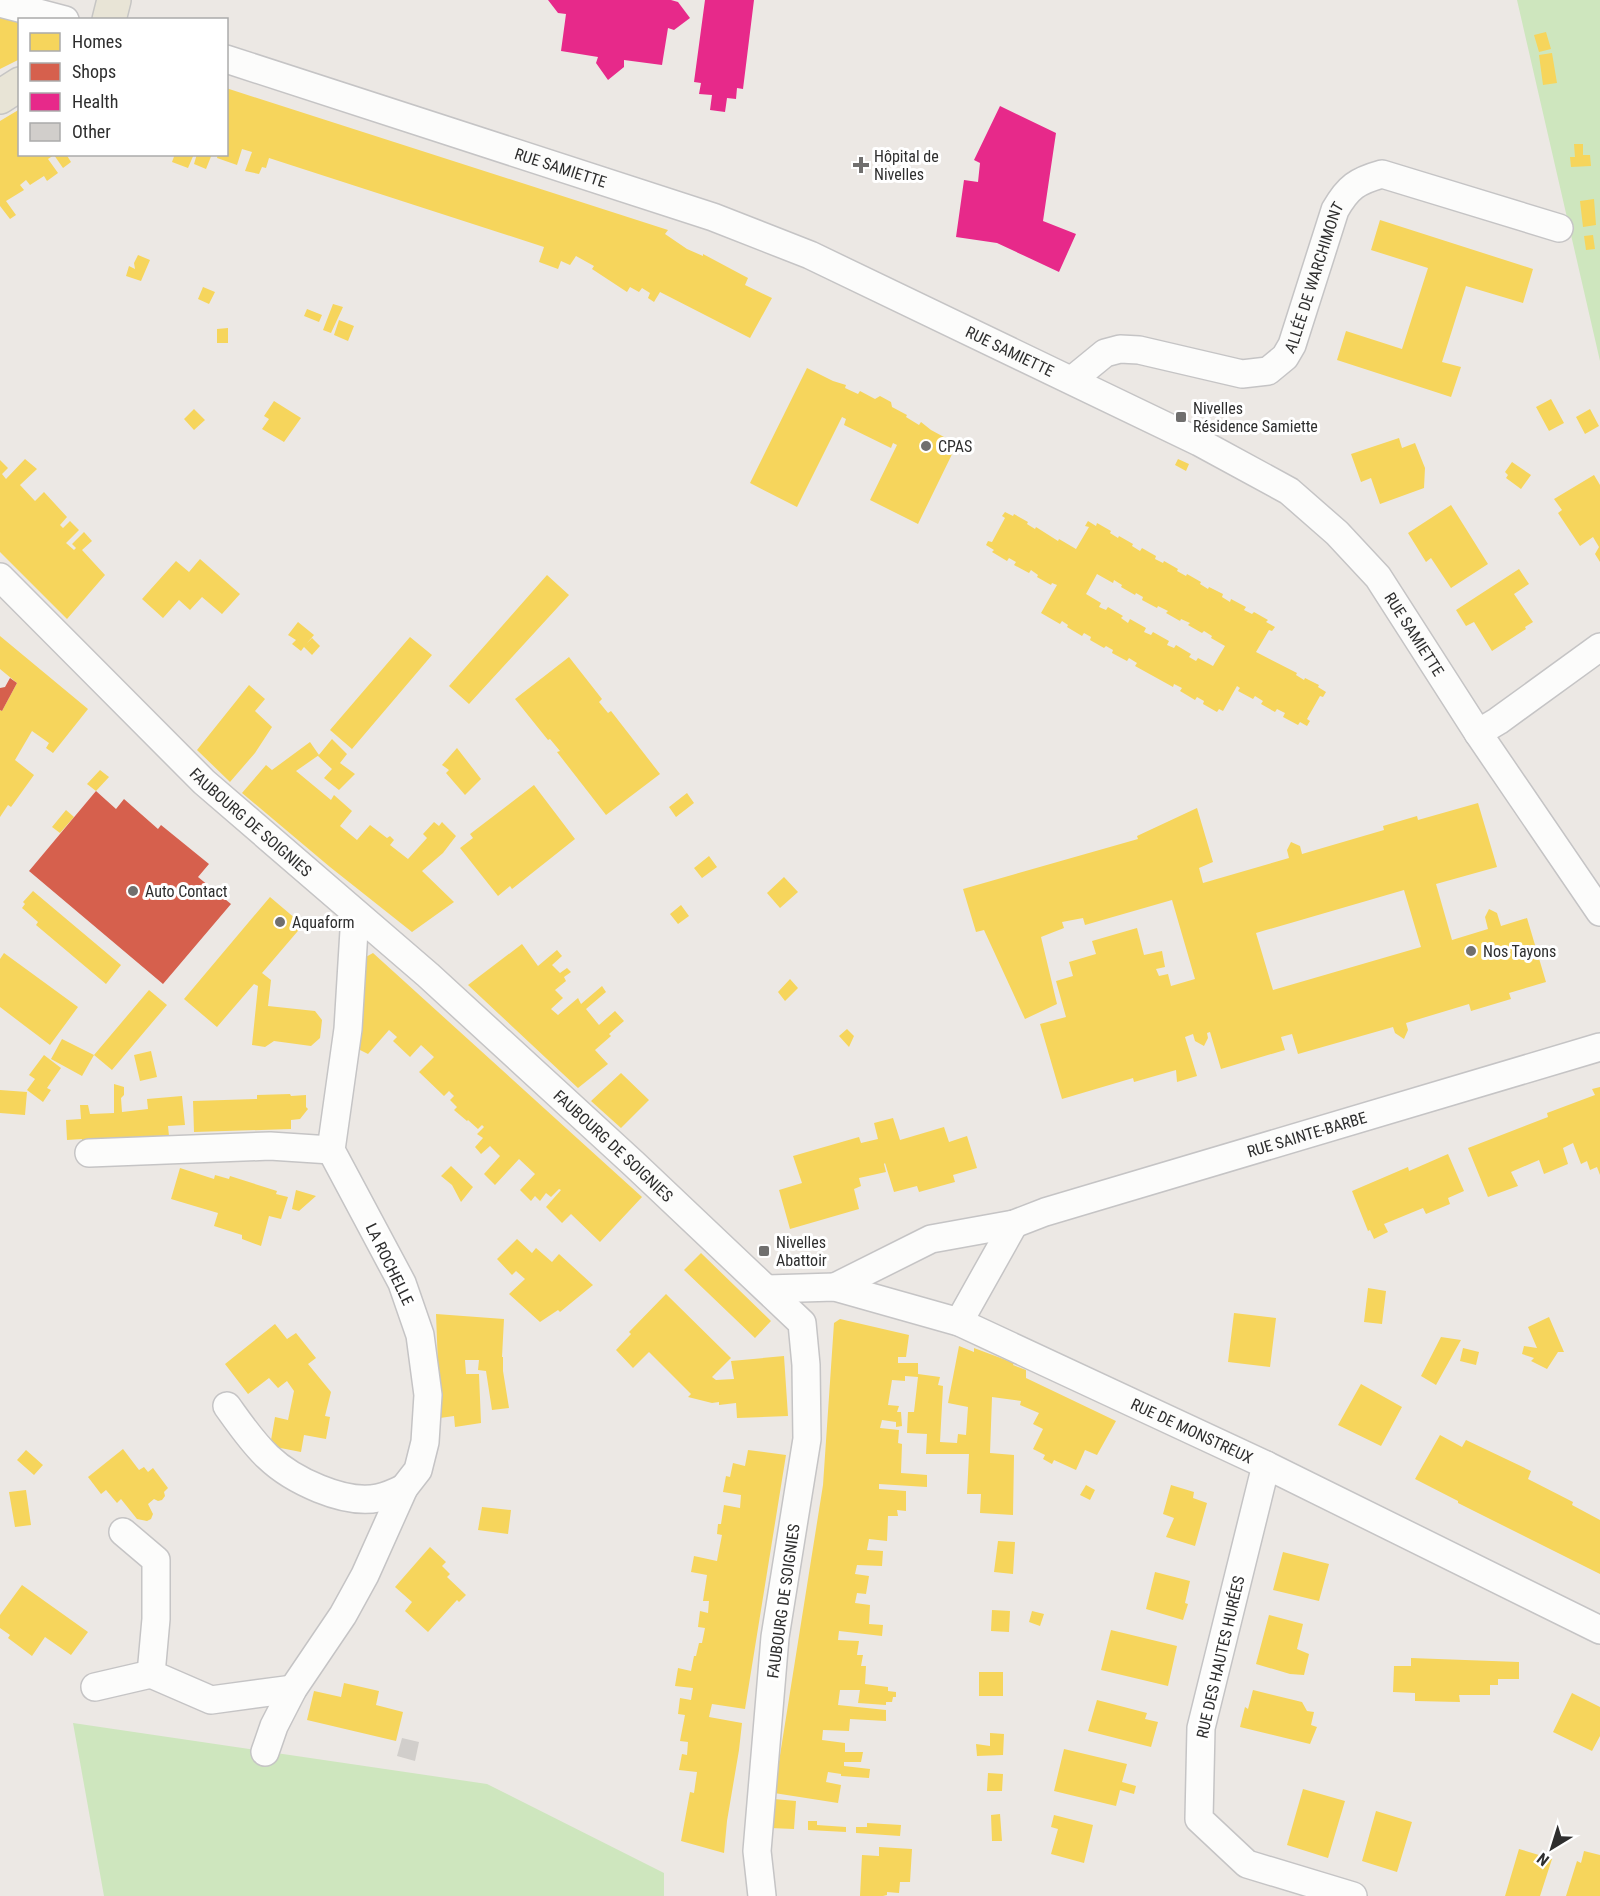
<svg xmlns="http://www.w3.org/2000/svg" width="1600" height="1896" font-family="'Roboto Condensed',sans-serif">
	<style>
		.green { fill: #cee6be }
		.homes { fill: #f6d55c; fill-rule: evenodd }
		.shops { fill: #d6604d }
		.health { fill: #e7298a }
		.building { fill: #d1cecb }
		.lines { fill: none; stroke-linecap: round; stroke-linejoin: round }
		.minor-casing { stroke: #c5c4c5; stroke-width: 30 }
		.major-casing { stroke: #c6c5c4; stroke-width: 36 }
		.minor { stroke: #fcfcfb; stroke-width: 27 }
		.major { stroke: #e8e4d6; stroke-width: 33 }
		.poi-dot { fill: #706f6e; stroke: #fff; stroke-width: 2 }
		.labels { text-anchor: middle; stroke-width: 6; stroke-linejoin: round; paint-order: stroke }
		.poi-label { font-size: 16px; fill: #2e2e2e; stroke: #fff; text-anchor: start }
		.street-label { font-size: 16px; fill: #2e2e2e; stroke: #fff }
	</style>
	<rect width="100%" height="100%" fill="#ece8e4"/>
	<!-- green -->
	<path class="green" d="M1517,0H1600V361Z
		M73,1723L487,1784L664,1873V1896H104Z"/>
	<!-- homes -->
	<path class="homes" d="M0,16L20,22V59L0,69Z
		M1546,32L1551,49L1539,52L1534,35Z
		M1552,53L1557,83L1543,85L1539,55Z
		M226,88L668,230L665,234L687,249L703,256V254L748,278L745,285L772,298L750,338L660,292L654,302L648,298L650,293L642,288L639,292L630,287L627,292L592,269L594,266L576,256L570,265L561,261L558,269L539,262L544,247L269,158L266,168L262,167L259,174L245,171L252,152L242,149L237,165L217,158L218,154H226Z
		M20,109V154H66L71,162L63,168L54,155L48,159L58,173L47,181L44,176L30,185L26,180L20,185L24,190L6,201L16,215L10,219L0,206V121Z
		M1574,144H1583V155H1590L1591,166L1571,167L1570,157H1575Z
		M175,154H194L188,168L172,162Z
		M197,154H212L206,169L194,164Z
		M1594,199L1596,225L1583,227L1580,201Z
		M1380,220L1533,269L1523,303L1466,286L1442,362L1461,367L1451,397L1337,360L1346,331L1402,349L1428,268L1371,250Z
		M1593,235L1595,249L1586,250L1584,236Z
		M138,255L150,260L141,281L126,276L129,266L135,269L134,263Z
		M203,287L215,292L209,304L198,299Z
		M333,304L343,307L331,333L323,330Z
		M307,309L322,315L319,322L304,316Z
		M339,320L354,326L348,341L334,335Z
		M228,328V343H217V329Z
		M807,368L833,381L846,385L845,388L858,394L860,391L875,399L880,396L891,402L892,407L907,415L906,417L919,425L921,422L931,430L957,444L918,524L870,500L897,445L893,443L891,448L844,425L846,419L842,417L797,507L750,483Z
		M1551,399L1564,423L1549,431L1536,407Z
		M274,401L301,418L284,442L262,429L269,419L264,416Z
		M194,409L205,420L194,430L184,419Z
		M1590,409L1599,426L1585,434L1576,417Z
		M1399,438L1402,448L1415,443L1425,468L1424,488L1380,504L1371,478L1361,482L1351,454Z
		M25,459L37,469L20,485L35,501L44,492L67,517L60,525L63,528L70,521L79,530L66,543L74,550L76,548L72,544L84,532L92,541L82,550L105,575L67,619L0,552V460L8,468L2,474L6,479Z
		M1178,459L1189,464L1186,471L1175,465Z
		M1512,462L1531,475L1521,489L1506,478L1508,475L1505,472Z
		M1594,475L1600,485V562L1595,554L1599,547L1593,537L1580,546L1558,513L1562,510L1554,499Z
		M1451,505L1488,564L1451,588L1431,558L1426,562L1408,533Z
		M1005,512L1013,516L1014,514L1028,522L1027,524L1035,529L1036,527L1058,541L1059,539L1076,549L1089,527L1085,526L1088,521L1096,526L1097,523L1111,531L1110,533L1118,538L1119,536L1133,544L1132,546L1140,551L1142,548L1156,556L1155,559L1163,563L1164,561L1178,569L1177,571L1186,576L1187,574L1201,582L1200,584L1208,589L1209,587L1223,594L1222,597L1230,602L1231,599L1246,607L1244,610L1252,614L1254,612L1268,620L1266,622L1275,627L1272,631L1269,630L1256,652L1297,673L1296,675L1304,680L1305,678L1319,685L1318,687L1326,692L1323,697L1320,696L1307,719L1310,721L1307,726L1300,722L1298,725L1283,717L1285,713L1277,709L1275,712L1261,704L1263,701L1255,696L1253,699L1238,691L1240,688L1237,686L1223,711L1219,709L1217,712L1203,704L1204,701L1197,697L1195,700L1180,691L1182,688L1174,684L1173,687L1135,666L1137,663L1129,658L1127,661L1112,653L1113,650L1106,646L1104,648L1090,640L1091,637L1084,633L1082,636L1067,627L1068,625L1062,621L1060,624L1041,613L1057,585L1052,583L1051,585L1037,577L1038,575L1031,570L1029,573L1014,565L1016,562L1009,558L1007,561L992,552L994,550L986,545L988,541L992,542L1005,518L1002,516ZM1097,574L1113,583L1114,580L1122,585L1121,587L1135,595L1136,593L1143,597L1142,600L1157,608L1158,606L1168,611L1166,613L1180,621L1181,619L1190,623L1188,625L1202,633L1204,631L1212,636L1211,638L1225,646L1213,666L1198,658L1196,661L1189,657L1191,654L1176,645L1174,648L1167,645L1169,641L1153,632L1151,635L1144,632L1146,628L1130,619L1128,623L1121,618L1123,616L1108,607L1106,610L1099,607L1101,603L1086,594Z
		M200,559L240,594L222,614L202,597L190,610L179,600L163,618L142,599L176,561L189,572Z
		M1519,569L1529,584L1514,594L1533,622L1525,627L1526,629L1492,651L1474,622L1466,626L1456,610Z
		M547,575L569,595L469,704L449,686Z
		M298,622L314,635L307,643L312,638L320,646L312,655L304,647L301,651L292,644L296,640L288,635Z
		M0,636L88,709L53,753L46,748L49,743L32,731L15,760L34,775L11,807L8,805L0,817V710L2,711L17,683L0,669Z
		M410,637L432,655L352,749L330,730Z
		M569,657L602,699L599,702L608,713L611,711L660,774L606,815L557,752L560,751L550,739L548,740L515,699Z
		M249,685L265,699L255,711L272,727L255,753L230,782L197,750Z
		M332,739L347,754L340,763L355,774L339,790L324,778L332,769L318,756Z
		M310,742L319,755L296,771L331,800L334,795L352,811L340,826L357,840L370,825L387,838L390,836L394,840L390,845L408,859L427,838L423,834L434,822L439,826L442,822L456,836L443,853L422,871L454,902L412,932L330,867L242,793L266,765L272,770Z
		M457,748L481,779L465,795L446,773L449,770L442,765Z
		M100,770L109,777L96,791L87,784Z
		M534,785L575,839L512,889L510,886L498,896L460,848L473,838L470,834Z
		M687,793L694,803L676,817L669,807Z
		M1478,803L1497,867L1436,884L1452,940L1488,929L1485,917L1489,909L1497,913L1501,926L1527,918L1546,982L1509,993L1511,999L1471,1011L1469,1004L1406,1023L1408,1030L1404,1039L1395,1033L1393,1027L1298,1054L1292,1034L1281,1037L1285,1050L1221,1069L1210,1032L1207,1033L1208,1038L1204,1046L1195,1041L1193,1034L1185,1037L1197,1076L1177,1082L1176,1070L1134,1082L1133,1078L1062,1099L1040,1024L1066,1017L1056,981L1073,976L1069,962L1096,954L1092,941L1137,928L1144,955L1162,951L1165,967L1156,969L1159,976L1168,974L1171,986L1195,979L1172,900L1085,925L1083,918L1062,922L1064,928L1041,937L1057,1004L1025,1019L984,930L976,932L963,889L1138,839L1137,836L1197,808L1213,862L1199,868L1203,883L1289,858L1287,850L1291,842L1300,846L1302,854L1384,830L1383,826L1417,816L1418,820ZM1404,890L1421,947L1273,990L1256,933Z
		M66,810L74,817L60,833L52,827Z
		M709,856L717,867L702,878L694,868Z
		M784,877L798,892L780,908L767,893Z
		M33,891L121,965L106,984L36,925L38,922L22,908L25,904L23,902Z
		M270,897L303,925L262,973L271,980L268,1006L315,1011L322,1020L320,1038L311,1046L274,1041L265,1047L252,1045L258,986L254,984L217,1027L184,999Z
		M681,905L689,916L678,924L670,914Z
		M522,944L538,966L557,950L562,956L552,965L560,973L567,968L571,972L564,977L566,981L555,990L563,998L551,1009L558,1015L578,998L581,1004L602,986L606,992L586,1009L599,1025L615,1011L624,1021L609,1034L611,1036L595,1050L608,1064L578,1088L468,985Z
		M4,953L78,1007L50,1045L0,1007V959Z
		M373,953L642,1197L600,1242L571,1214L562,1223L546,1207L561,1190L559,1189L551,1197L546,1193L540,1201L535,1196L531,1201L520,1190L535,1174L519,1159L495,1185L484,1174L500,1156L490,1146L481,1154L475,1147L483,1138L477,1134L484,1127L482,1125L478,1129L468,1120L467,1121L454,1110L457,1107L450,1100L454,1096L449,1091L444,1096L419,1072L434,1057L421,1045L410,1057L393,1041L397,1037L389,1030L368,1054L356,1048L364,958Z
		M790,979L798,988L785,1001L778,992Z
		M149,990L167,1005L112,1070L94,1055Z
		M847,1029L854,1036L849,1047L839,1036Z
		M62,1039L94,1055L82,1076L51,1059Z
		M151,1051L157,1077L140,1081L134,1055Z
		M44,1055L61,1068L47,1088L51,1090L43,1102L27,1090L35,1079L29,1075Z
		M621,1073L649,1100L621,1128L591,1101Z
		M114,1084L124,1087V1095L121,1098L122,1112L148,1109L147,1099L182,1096L185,1125L168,1126L169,1136L82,1146V1139L67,1140L66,1120L81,1119L80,1105H88L90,1114L114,1113Z
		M1600,1087V1175L1597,1167L1590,1170L1587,1161L1581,1164L1573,1143L1563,1148L1568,1164L1544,1174L1539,1160L1511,1172L1518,1186L1488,1197L1468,1148L1548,1117L1547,1113L1595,1095L1592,1089Z
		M0,1090L27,1092L25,1115L0,1113Z
		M290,1094L291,1096L306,1095V1107L308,1109L300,1119L291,1120V1129L194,1132L193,1101L257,1099V1095Z
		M893,1118L900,1140L944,1127L949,1142L967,1136L977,1168L953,1175L955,1182L919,1192L917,1186L894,1192L885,1163L884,1164L886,1172L859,1178L861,1186L854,1189L859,1209L790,1229L779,1190L802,1183L793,1156L859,1137L861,1143L878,1139L874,1123Z
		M1448,1154L1464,1191L1448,1198L1450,1204L1426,1214L1423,1208L1384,1224L1388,1232L1374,1239L1370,1230L1368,1231L1352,1191L1408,1167L1409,1171Z
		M451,1166L473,1187L461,1202L452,1185L441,1176Z
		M180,1168L214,1179L215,1175L229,1179L230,1176L277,1191L276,1194L288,1197L281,1219L269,1216L261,1246L242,1239V1235L214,1226L218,1213L171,1199Z
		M296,1190L316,1196L299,1211L292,1209Z
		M517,1239L532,1253L536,1248L552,1262L559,1254L593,1285L560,1312L558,1310L540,1322L509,1294L525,1279L516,1271L512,1275L497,1259Z
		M701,1253L771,1321L755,1338L684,1270Z
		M1368,1288L1386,1291L1382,1324L1364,1322Z
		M666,1294L731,1358L712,1377L716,1380L734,1379L731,1361L784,1356L788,1416L737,1418L736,1403L719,1405V1402L712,1403L688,1397L691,1394L649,1352L633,1368L616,1350L631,1334L629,1332Z
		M1234,1313L1276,1318L1270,1367L1228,1362Z
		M436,1314L504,1319L502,1357H503V1371L509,1408L492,1410L486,1371L478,1370L479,1360H465L466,1374H479L481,1423L455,1427L454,1416L440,1418Z
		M1549,1317L1564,1352H1558L1547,1369L1531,1361L1534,1358L1522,1354L1524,1346L1537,1348L1528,1327Z
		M840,1319L909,1335L906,1357H898V1363H918V1374L940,1377L938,1385L943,1386L940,1442L957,1443L958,1434L966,1435L968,1407L948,1403L959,1346L974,1352V1348L1014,1363L1013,1365L1026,1370V1378L1116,1421L1097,1455L1085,1450L1076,1470L1054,1460L1052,1464L1043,1459L1045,1455L1033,1449L1043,1429L1033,1424L1039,1413L1020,1405L1021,1401L992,1397L990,1453L1014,1455L1013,1515L980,1513L981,1494H967L969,1454H926L927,1434L907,1433L908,1412H914L918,1377L905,1376V1381L892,1380L888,1405L899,1406L897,1412H901L902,1426L896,1427V1422L882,1420L880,1428L899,1430L898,1443L902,1444L901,1473L927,1475V1487L879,1484V1489L906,1491V1511L897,1510L898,1516H888L887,1541L869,1539L867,1550L883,1551L882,1566L857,1565L855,1574L869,1576L866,1594L857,1593L855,1603L870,1605L869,1624L883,1625L882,1636L839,1631L838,1640L859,1641L857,1655H863L861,1666H866L865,1684L888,1687V1691L896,1692V1697H893L892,1702H886V1705L858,1703L860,1690H840L838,1705L886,1710V1721L850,1719L849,1731L823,1730L822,1740L845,1743V1752H863L861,1762H844V1766L870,1769L869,1778L841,1776V1774L828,1772L826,1782L841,1785L838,1803L774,1793L823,1485L834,1323Z
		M275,1324L287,1339L296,1333L316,1358L308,1364L331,1392L325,1416L330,1417L326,1439L304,1435L301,1452L270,1446L275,1417L288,1420L294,1391L287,1381L278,1388L269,1378L248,1394L225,1364Z
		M1441,1337L1461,1340L1436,1385L1421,1376Z
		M1463,1348L1479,1352L1476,1365L1460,1361Z
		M1361,1384L1402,1407L1381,1446L1338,1425Z
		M1440,1435L1462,1447L1466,1440L1531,1471L1528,1479L1573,1502L1572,1505L1600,1520V1574L1458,1503V1501L1415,1479Z
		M123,1449L139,1470L144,1467L148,1472L153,1468L168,1488L164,1492L165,1496L162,1500L158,1501L154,1499L148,1504L153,1514L151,1519L147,1521L137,1519L121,1499L117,1503L106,1490L101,1494L88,1477Z
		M26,1450L43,1465L34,1475L17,1460Z
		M748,1450L786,1455L745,1709L712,1704L709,1717L742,1723L739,1750L727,1821L724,1853L681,1841L690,1792L694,1793L697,1772L679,1770L682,1754L687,1755L688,1742L680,1741L685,1715L678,1714L680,1698L691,1700L693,1688L675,1686L678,1668L691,1671L694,1656H696L699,1643H702L705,1628L698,1627L700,1611L708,1613L709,1601H703L707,1575L691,1572L694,1556L717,1561L722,1535L717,1534L718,1524H721L724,1505L740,1508L741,1495L723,1492L726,1476L730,1477L733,1463L745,1466Z
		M1086,1485L1095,1490L1090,1500L1080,1495Z
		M1171,1485L1194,1492L1193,1498L1207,1503L1195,1546L1166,1537L1174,1518L1163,1514Z
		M26,1490L31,1525L15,1527L9,1492Z
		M482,1507L511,1510L508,1534L478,1530Z
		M998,1541L1015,1542L1013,1574L994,1572Z
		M430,1547L446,1562L442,1566L450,1574L447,1577L466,1595L459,1602L457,1600L428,1632L405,1611L412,1602L395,1587Z
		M1283,1552L1329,1564L1319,1601L1273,1590Z
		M1155,1572L1190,1581L1185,1603L1188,1604L1183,1620L1146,1609Z
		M22,1585L88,1632L71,1655L45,1637L32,1656L8,1638L10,1635L0,1628V1615Z
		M992,1610L1010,1611L1009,1632L991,1631Z
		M1032,1611L1044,1614L1040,1626L1029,1622Z
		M1269,1615L1303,1624L1297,1649L1309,1654L1304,1675L1290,1674L1256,1664Z
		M1111,1630L1177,1646L1168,1686L1101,1670Z
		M1411,1658L1519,1662V1679H1498V1685H1490V1695H1459L1460,1702L1415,1701V1693L1393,1692L1394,1666H1411Z
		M979,1672H1003V1696H979Z
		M344,1683L379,1691L376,1705L403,1712L396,1741L307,1720L314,1691L341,1697Z
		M1253,1690L1302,1702L1307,1711L1314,1712L1311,1725L1317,1727L1310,1744L1240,1727L1245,1707L1248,1709Z
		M1572,1693L1600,1707V1736L1592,1751L1553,1732Z
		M1097,1700L1147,1713L1145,1719L1158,1722L1151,1747L1088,1731Z
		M990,1733L1004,1734L1003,1755L977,1756L976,1744L990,1746Z
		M1064,1749L1127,1764L1122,1782L1136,1786L1134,1794L1120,1790L1116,1806L1054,1791Z
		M988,1773L1003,1774L1002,1791H987Z
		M1303,1789L1345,1801L1328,1858L1287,1845Z
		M774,1799L796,1801L794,1829L770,1828Z
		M1376,1811L1412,1822L1397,1872L1362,1861Z
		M1000,1814L1002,1841H992L991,1815Z
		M1054,1815L1093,1825L1084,1863L1051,1854L1058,1829L1051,1827Z
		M808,1821H817V1825L846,1827V1832L808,1830Z
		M867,1823L901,1825L900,1836L856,1833V1827H867Z
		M879,1847L912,1849L910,1882H900L899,1893L887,1892V1895L883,1896H860L862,1855L879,1856Z
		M1519,1849L1552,1859L1540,1896H1505Z
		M1584,1851L1600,1855V1896H1566L1577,1861L1581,1863Z"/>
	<!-- shops -->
	<path class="shops" d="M10,678L17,683L2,711L0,710V688L5,687Z
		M96,791L116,809L124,799L158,829L161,825L209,864L198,877L231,904L163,984L29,871Z"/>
	<!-- health -->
	<path class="health" d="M548,0H671L678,2L690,18L674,30L668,28L662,65L624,60V67L608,80L596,63L598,57L561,51L566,14L558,13Z
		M705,0H754L743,89L737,88L736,99L727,98L725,112L710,110L712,95L699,94L701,83L694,82Z
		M1000,106L1056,133L1043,221L1076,234L1059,272L997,243L956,237L964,180L978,182L980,163L974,160Z"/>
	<!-- building -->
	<path class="building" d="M402,1738L419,1742L415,1761L397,1756Z"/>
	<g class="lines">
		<defs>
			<g id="minor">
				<path d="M0,3L65,20"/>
				<path id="s1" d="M226,59L713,217L810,255L1199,442L1289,491L1337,533L1378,577L1478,733L1600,912"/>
				<path id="s2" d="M1072,380L1105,353L1120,349L1139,350L1242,374L1268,371L1285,357L1292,345L1335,210C1348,187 1357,181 1382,174L1559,228"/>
				<path id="s3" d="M0,577L204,782L428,975L634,1164L802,1323L806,1365L807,1439L775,1637L757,1851L762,1896"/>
				<path d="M1478,733L1498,721L1600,647"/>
				<path d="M89,1153L270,1146L331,1150"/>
				<path id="s4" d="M835,1287L931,1239L1014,1224L1045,1212L1600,1047"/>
				<path id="s5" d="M767,1289L835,1287L959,1322L1266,1465L1600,1630"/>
				<path d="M959,1322L1014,1224"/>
				<path d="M227,1406C240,1424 252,1442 268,1457C292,1480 344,1505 378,1498C387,1496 396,1492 404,1488"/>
				<path d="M1266,1465L1201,1728L1199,1819L1247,1864L1353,1896"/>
				<path d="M123,1532L156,1560V1619L151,1674L211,1700L293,1689"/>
				<path d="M95,1687L151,1674"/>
				<path d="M265,1752L274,1726L293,1689L343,1615L365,1575L404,1488L418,1470L425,1442L428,1395L420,1335L402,1283L331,1150L348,1029L355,914"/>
			</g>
			<path id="major" d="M109,20L114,0
				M0,97L20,84"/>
		</defs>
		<!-- minor casing -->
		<use href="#minor" class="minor-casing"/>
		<!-- major casing -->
		<use href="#major" class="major-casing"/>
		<!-- minor -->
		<use href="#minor" class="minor"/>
		<!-- major -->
		<use href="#major" class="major"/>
	</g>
	<!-- markers -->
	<g class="poi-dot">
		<path d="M858 156h6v6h6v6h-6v6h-6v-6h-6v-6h6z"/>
		<rect x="1175" y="411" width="12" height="12" rx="3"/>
		<circle cx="926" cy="446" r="6"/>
		<circle cx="133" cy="891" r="6"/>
		<circle cx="280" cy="922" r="6"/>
		<circle cx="1471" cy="951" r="6"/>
		<rect x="758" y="1245" width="12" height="12" rx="3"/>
	</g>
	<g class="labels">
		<!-- poi labels -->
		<g class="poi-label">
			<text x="874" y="162">Hôpital de<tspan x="874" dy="18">Nivelles</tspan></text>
			<text x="1193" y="414">Nivelles<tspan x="1193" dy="18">Résidence Samiette</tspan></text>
			<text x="938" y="452">CPAS</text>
			<text x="145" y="897">Auto Contact</text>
			<text x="292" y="928">Aquaform</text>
			<text x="1483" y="957">Nos Tayons</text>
			<text x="776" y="1248">Nivelles<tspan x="776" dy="18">Abattoir</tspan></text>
		</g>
		<!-- street labels -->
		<g class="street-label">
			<text dy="6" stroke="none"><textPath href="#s1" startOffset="352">RUE SAMIETTE</textPath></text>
			<text dy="6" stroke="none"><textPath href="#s2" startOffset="316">ALLÉE DE WARCHIMONT</textPath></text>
			<text dy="6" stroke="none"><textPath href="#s1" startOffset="838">RUE SAMIETTE</textPath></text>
			<text dy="6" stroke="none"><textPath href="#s1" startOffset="1342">RUE SAMIETTE</textPath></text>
			<text dy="6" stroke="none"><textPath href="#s3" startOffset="351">FAUBOURG DE SOIGNIES</textPath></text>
			<text dy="6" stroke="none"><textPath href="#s4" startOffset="498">RUE SAINTE-BARBE</textPath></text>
			<text dy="6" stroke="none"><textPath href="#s3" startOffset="837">FAUBOURG DE SOIGNIES</textPath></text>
			<text transform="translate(390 1264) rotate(64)" y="6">LA ROCHELLE</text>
			<text dy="6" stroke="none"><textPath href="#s5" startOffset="454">RUE DE MONSTREUX</textPath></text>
			<text transform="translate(783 1601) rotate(-82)" y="6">FAUBOURG DE SOIGNIES</text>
			<text transform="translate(1220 1657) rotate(-77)" y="6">RUE DES HAUTES HURÉES</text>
		</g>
	</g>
	<!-- legend -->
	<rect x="18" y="18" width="210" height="138" fill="#ffffff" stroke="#ababab" stroke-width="1.5"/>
	<rect x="30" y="33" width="30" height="18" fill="#f6d55c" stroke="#ababab" stroke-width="1.5"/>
	<text x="72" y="48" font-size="18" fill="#2e2e2e">Homes</text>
	<rect x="30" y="63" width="30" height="18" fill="#d6604d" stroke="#ababab" stroke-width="1.5"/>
	<text x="72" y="78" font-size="18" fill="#2e2e2e">Shops</text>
	<rect x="30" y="93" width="30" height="18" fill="#e7298a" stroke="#ababab" stroke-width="1.5"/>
	<text x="72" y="108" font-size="18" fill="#2e2e2e">Health</text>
	<rect x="30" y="123" width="30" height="18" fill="#d1cecb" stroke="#ababab" stroke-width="1.5"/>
	<text x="72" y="138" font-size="18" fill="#2e2e2e">Other</text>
	<!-- north arrow -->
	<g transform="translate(1552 1848) rotate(218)" stroke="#ffffff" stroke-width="4.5" paint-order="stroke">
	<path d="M0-4.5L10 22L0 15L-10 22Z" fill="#2e2e2e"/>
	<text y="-9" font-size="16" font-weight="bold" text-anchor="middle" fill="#2e2e2e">N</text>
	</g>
</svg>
